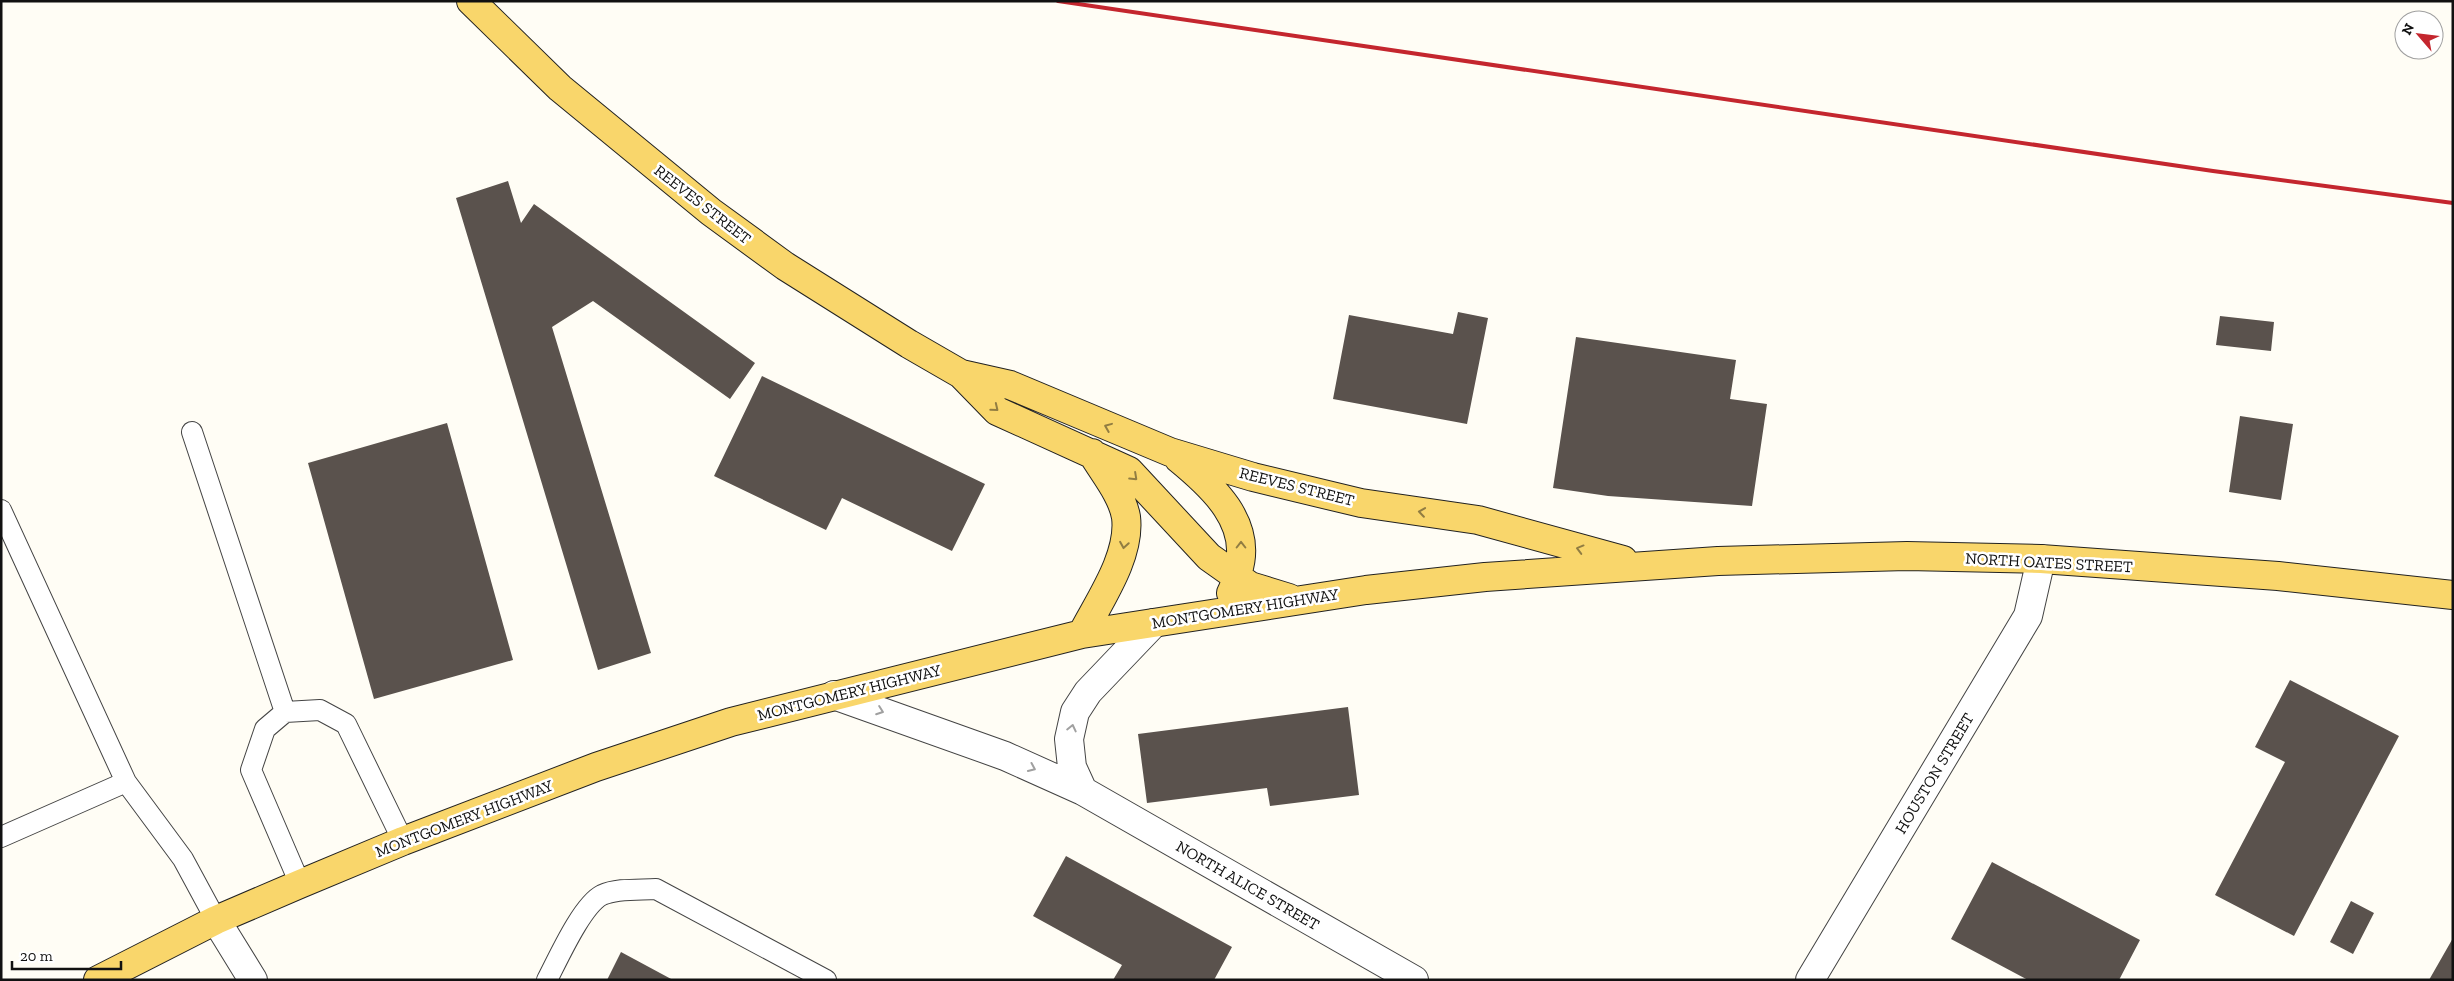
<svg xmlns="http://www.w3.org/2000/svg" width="2454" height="981" font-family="'Zilla Slab',serif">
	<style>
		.building { fill: #5a524d }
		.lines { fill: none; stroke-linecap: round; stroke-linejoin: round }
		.lane-casing { stroke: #444; stroke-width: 22 }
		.street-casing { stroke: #444; stroke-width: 30 }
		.primary-casing { stroke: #222; stroke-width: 30 }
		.lane { stroke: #fff; stroke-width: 20 }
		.street { stroke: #fff; stroke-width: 28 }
		.primary { stroke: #f9d66b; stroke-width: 28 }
		.rail { stroke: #c4262e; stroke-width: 4 }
		.oneway { stroke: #917d42 }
		.oneway2 { stroke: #a0a0a0 }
		.labels { text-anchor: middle; stroke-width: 5; stroke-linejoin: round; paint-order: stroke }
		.street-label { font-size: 16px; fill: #111; stroke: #fff }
	</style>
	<rect width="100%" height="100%" fill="#fffdf5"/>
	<!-- building -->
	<path class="building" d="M508,181L521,223L534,204L755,363L730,399L593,301L552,327L651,653L598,670L456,198Z
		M1458,312L1488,318L1467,424L1333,399L1349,315L1453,334Z
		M2220,316L2274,322L2271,351L2216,345Z
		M1576,337L1736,360L1730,399L1767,404L1752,506L1608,496L1553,488Z
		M762,376L985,484L952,551L842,498L826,530L714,476Z
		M2240,416L2293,424L2281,500L2229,492Z
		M447,423L513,660L374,699L308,463Z
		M2290,680L2399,736L2294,936L2215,895L2285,762L2255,747Z
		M1348,707L1359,795L1270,806L1267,788L1147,803L1138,734Z
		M1066,856L1232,947L1214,980H1113L1122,965L1033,916Z
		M1992,862L2140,940L2119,980H2028L1951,939Z
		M2351,901L2374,913L2353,954L2330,942Z
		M2453,938V980H2429Z
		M621,952L673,980H607Z"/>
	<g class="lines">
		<defs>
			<path id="lane" d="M192,432L285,712L320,710L346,724L403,841
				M1,510L126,782L183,859L216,920
				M285,712L265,729L251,770L300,884
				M1,837L126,782
				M547,980C558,959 582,905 602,895C617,888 639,890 656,889L826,980"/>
			<path id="street" d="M834,695L1005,756L1083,791L1414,980
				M1083,791L1072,767L1069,739L1075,712L1088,692L1154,623
				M216,920L253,980
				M1810,980L2028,616L2041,559"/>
			<path id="primary" d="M471,1L560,88L711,212L785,266L909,344L961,374L1010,385L1170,452L1253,477L1361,503L1478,520L1623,560
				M961,374L997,411L1129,471L1209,557L1250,586L1289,598
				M1179,459C1212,486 1253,523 1238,571C1236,578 1235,586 1231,593
				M1082,634C1099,601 1131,556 1126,517C1122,494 1103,472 1092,453
				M98,980L216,920L300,884L403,841L596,767L731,722L1082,634L1366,590L1485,577L1718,561L1907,556L2041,559L2278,576L2453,595"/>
		</defs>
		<!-- lane casing -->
		<use href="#lane" class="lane-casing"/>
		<!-- street casing -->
		<use href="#street" class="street-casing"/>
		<!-- primary casing -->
		<use href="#primary" class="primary-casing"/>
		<!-- lane -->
		<use href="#lane" class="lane"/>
		<!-- street -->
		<use href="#street" class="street"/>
		<!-- primary -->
		<use href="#primary" class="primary"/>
		<!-- rail -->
		<path class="rail" d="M1058,1L2213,171L2453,203"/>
	</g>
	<!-- one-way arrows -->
	<defs><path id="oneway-chevron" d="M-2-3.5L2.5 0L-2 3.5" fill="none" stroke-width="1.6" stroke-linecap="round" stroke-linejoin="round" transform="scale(1.25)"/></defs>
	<g class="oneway">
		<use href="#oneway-chevron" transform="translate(995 408) rotate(39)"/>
		<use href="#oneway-chevron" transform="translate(1108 427) rotate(-158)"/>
		<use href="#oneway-chevron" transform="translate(1134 477) rotate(43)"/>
		<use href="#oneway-chevron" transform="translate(1422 512) rotate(-172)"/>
		<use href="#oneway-chevron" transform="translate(1124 545) rotate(99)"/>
		<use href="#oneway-chevron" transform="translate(1241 545) rotate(-90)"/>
		<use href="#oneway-chevron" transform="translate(1580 549) rotate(-165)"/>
	</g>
	<g class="oneway2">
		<use href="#oneway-chevron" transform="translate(880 711) rotate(20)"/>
		<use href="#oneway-chevron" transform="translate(1072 728) rotate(-77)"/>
		<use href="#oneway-chevron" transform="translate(1032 768) rotate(24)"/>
	</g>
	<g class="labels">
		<!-- street labels -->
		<g class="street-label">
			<text transform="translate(703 204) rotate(38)" y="6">REEVES STREET</text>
			<text transform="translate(1297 486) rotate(14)" y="6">REEVES STREET</text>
			<text transform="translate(2049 562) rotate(3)" y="6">NORTH OATES STREET</text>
			<text transform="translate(1245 608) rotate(-9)" y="6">MONTGOMERY HIGHWAY</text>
			<text transform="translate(849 692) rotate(-14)" y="6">MONTGOMERY HIGHWAY</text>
			<text transform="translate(1934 773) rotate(-59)" y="6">HOUSTON STREET</text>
			<text transform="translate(464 818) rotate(-21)" y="6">MONTGOMERY HIGHWAY</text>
			<text transform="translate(1248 885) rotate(30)" y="6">NORTH ALICE STREET</text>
		</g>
	</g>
	<!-- border -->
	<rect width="2454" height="981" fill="none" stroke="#111111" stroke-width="5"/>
	<!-- north arrow -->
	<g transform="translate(2419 35) rotate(298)"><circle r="24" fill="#ffffff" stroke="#a0a0a0"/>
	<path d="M0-4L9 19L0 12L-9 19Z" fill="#c4262e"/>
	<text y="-8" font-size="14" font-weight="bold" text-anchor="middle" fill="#111111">N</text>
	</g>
	<!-- scale -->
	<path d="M12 961v8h109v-8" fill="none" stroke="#111111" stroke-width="2.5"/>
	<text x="20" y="961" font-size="15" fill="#111111" stroke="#ffffff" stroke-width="4" paint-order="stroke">20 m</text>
</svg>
